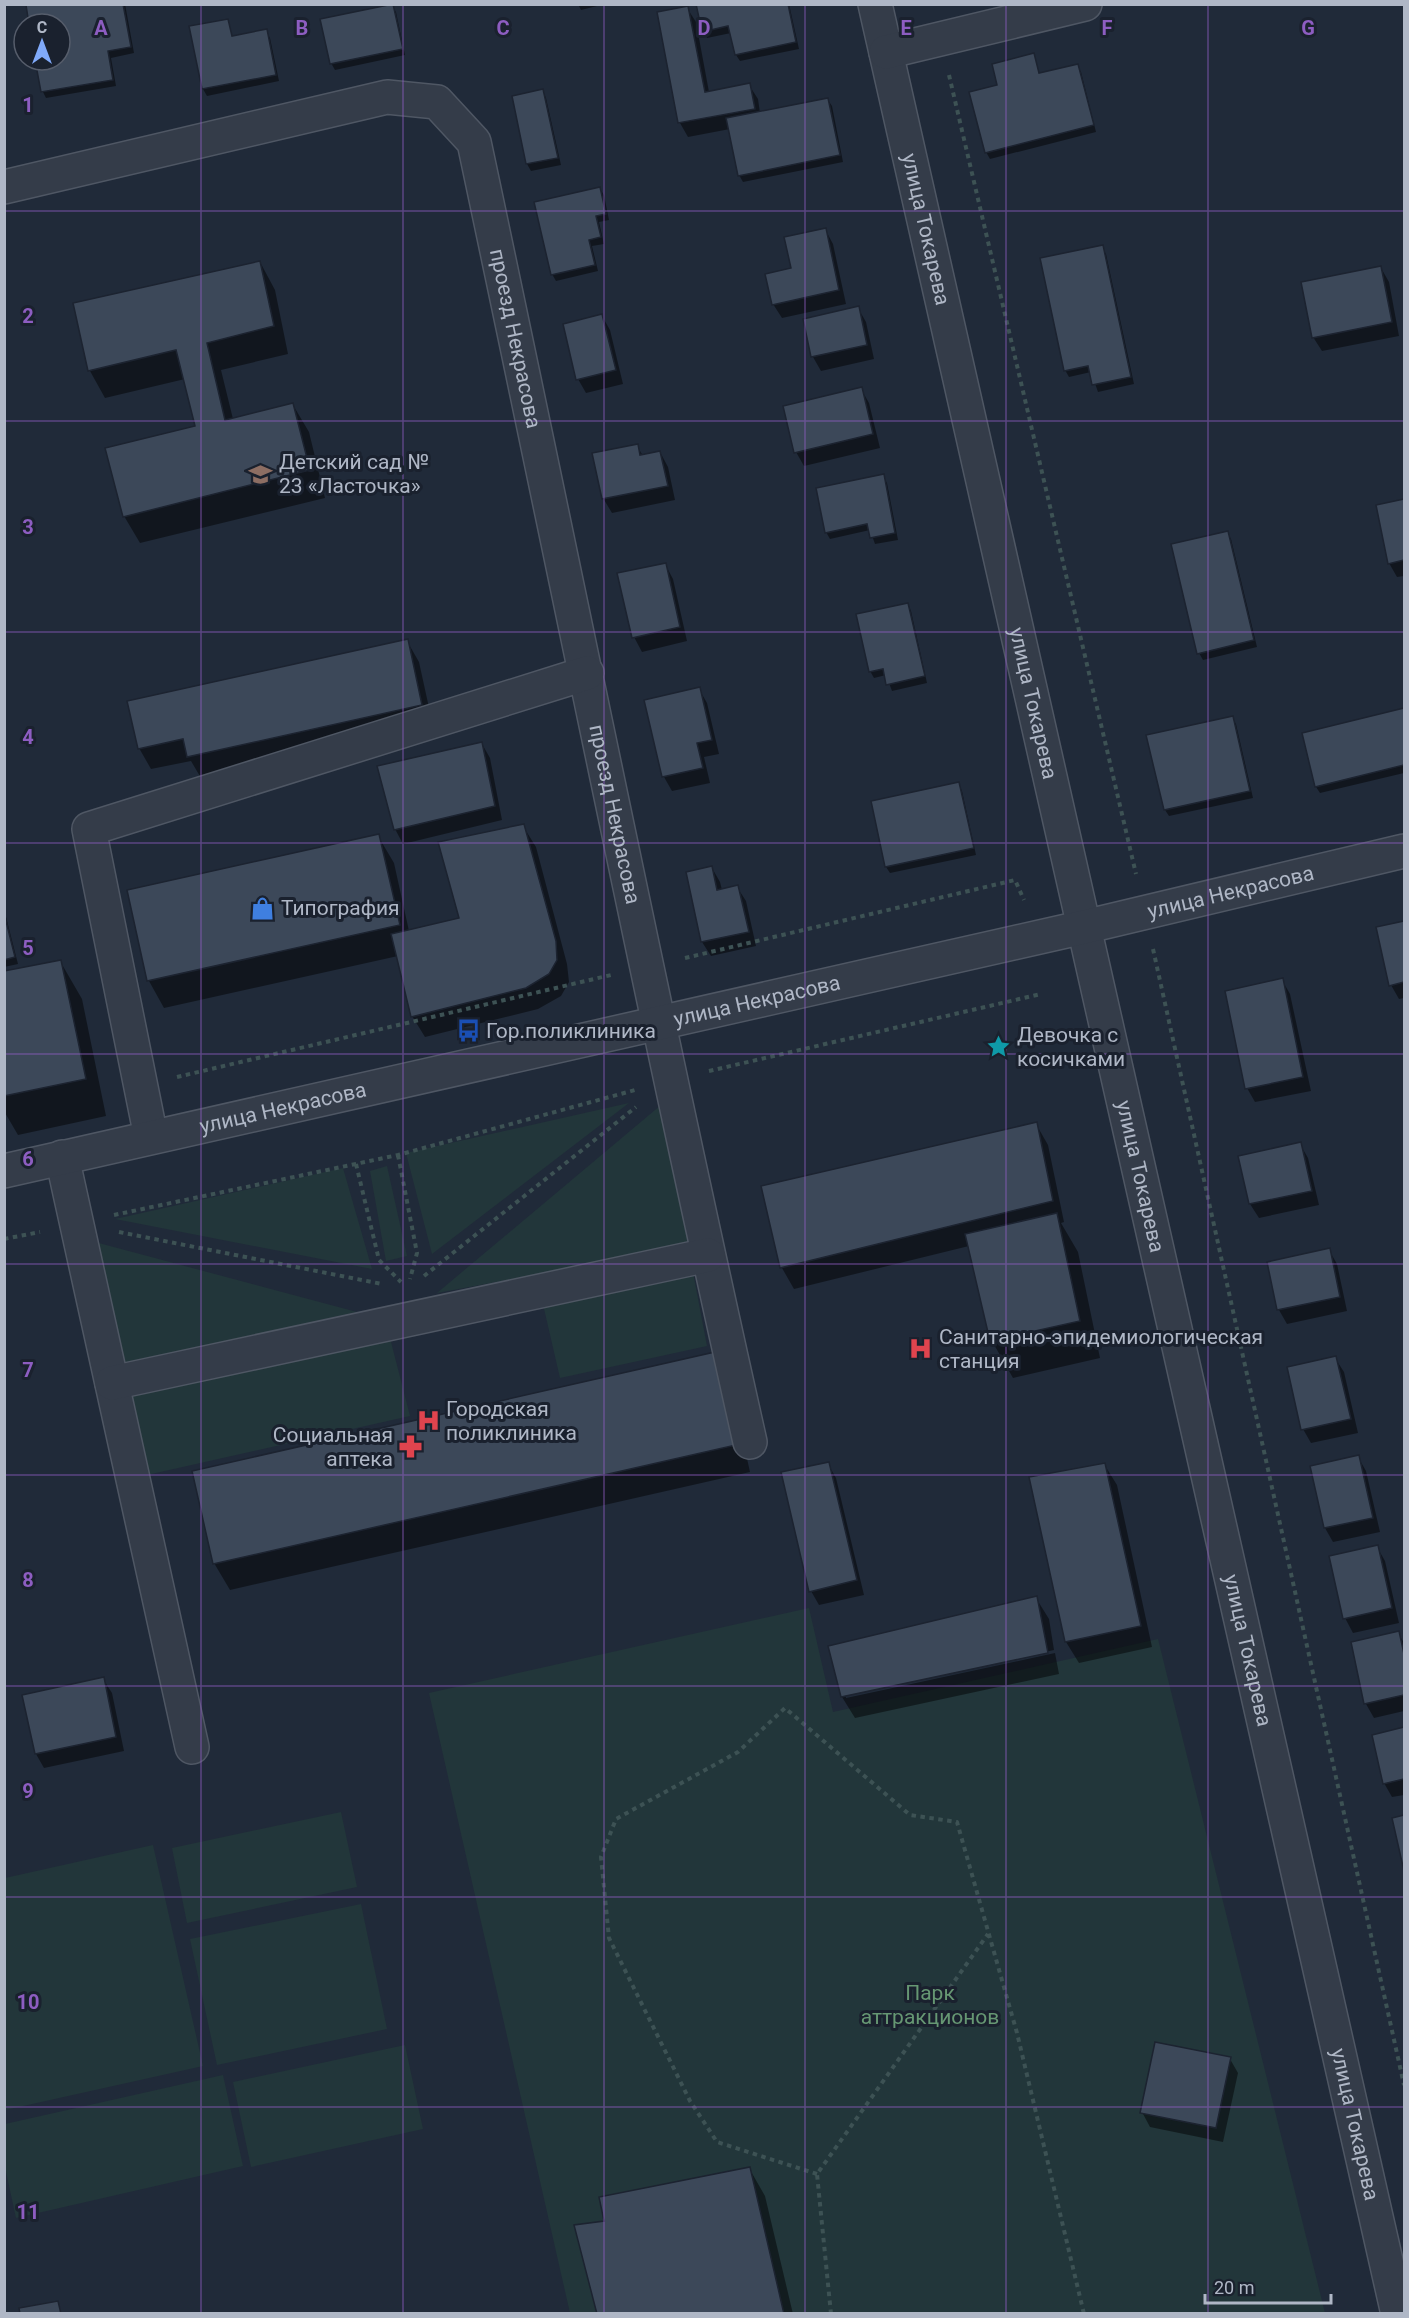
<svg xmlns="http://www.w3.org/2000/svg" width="1409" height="2318" font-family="Roboto,sans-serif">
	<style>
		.green { fill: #22363a }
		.shadow { fill: #0007 }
		.building { fill: #3c4859; stroke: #1c2330; stroke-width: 1.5 }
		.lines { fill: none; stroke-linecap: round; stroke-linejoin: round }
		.minor-casing { stroke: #4f5764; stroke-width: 36 }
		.path { stroke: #3d5254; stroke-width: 4; stroke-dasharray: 4.5 4.5; stroke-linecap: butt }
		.minor { stroke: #343c49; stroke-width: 33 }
		.grid { fill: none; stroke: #8d5dc1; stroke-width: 1.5; stroke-opacity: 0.55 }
		.labels { text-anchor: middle; stroke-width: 6; stroke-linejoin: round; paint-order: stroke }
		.street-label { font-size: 21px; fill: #afb7c6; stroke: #1a212e }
		.poi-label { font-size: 21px; fill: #afb7c6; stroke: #1a212e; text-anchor: start }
		.park-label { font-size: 21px; fill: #669773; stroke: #1a212e }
		.grid-label { font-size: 20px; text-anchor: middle; font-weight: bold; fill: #8d5dc1; stroke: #1a212e; stroke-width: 6; stroke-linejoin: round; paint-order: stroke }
	</style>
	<rect width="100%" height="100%" fill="#202a39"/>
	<!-- green -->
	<path class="green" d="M629,1103L432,1254L406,1153Z
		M661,1105L690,1246L437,1293Z
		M387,1166L407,1256L386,1261L370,1171Z
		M343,1168L372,1269L115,1219Z
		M95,1242L357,1312L121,1364Z
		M692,1267L707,1346L560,1378L542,1300Z
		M390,1338L410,1416L147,1475L130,1397Z
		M809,1608L833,1712L1158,1639L1325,2313H570L429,1693Z
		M341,1812L357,1887L187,1923L172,1848Z
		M153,1845L203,2066L5,2110V1878Z
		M361,1904L387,2029L217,2065L190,1939Z
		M405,2045L423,2129L251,2167L233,2082Z
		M223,2075L243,2166L16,2218L5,2167V2124Z"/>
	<!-- shadow -->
	<path class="shadow" d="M39,4H125L134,53L111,58L116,86L46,98L43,92L37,60H60V24H31L27,7Z
		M578,4H605L581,10Z
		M697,4H789L799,49L740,61L736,55L731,33L707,38L703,31Z
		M392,6L396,12L405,55L335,70L331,63Z
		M687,8L696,22L709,92L749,85L758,99L760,113L828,100L832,106L843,162L743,182L739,175L730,129L688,137L680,123Z
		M227,20L233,37L266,31L270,38L279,81L207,96L203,89L191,27Z
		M1033,55L1040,75L1077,65L1081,72L1096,132L990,159L986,152L999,86Z
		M543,91L546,98L561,165L531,171L527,164L513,98Z
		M600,189L604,195L609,220L599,222L604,244L592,246L598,271L556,281L552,274Z
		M825,229L833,244L846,304L782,318L773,304L793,269Z
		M1102,247L1106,254L1134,384L1098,392L1091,372L1069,377L1065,370Z
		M260,262L275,290L288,354L221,370L233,419L293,405L309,432L325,498L140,543L124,516L197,427L185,379L105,398L90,371L75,304Z
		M1381,268L1389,282L1399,336L1322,351L1313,337Z
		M858,308L866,322L874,359L821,371L813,357L804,320Z
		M602,316L610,330L623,384L586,393L578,379Z
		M861,389L869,403L880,448L804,466L796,452Z
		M637,446L643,456L660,452L668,467L675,500L612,513L603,498Z
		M883,476L887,483L898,540L875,544L870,530L830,539L826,532Z
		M1404,501V576L1397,577L1389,563L1378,506Z
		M1227,532L1231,539L1257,647L1203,660L1199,653Z
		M665,564L673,579L687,641L642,652L634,637Z
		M908,604L911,611L927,683L892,691L886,675L874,678L870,671Z
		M407,641L419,662L433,726L201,778L191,761L151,769L139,748Z
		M699,689L707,703L719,754L704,757L710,783L672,791L664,777L646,701Z
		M1404,710V773L1320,793L1316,787L1304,734Z
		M1232,717L1236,724L1253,798L1169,816L1165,810L1148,736Z
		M482,744L490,758L502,820L403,844L395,829Z
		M959,784L962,791L976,855L890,873L886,867Z
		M523,826L536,847L567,964L569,982L561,996L538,1009L425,1037L412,1016L398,956L164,1008L149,981L129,891L378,836L394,863L409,931L460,919Z
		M712,868L720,882L722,890L737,887L746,901L756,946L711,956L702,942Z
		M4,909L18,964L4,967Z
		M1404,923V998L1399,999L1391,985L1378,929Z
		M60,961L82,999L106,1116L18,1135L4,1111V973Z
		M1282,980L1290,994L1311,1091L1255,1102L1247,1088Z
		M1036,1124L1048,1145L1064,1222L1061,1223L1078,1252L1100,1358L1013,1378L992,1341L969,1246L794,1289L782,1268L763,1187Z
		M1300,1144L1308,1158L1319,1205L1259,1218L1250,1204L1240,1157Z
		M1329,1250L1337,1264L1347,1311L1287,1324L1279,1310L1269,1263Z
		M1335,1358L1344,1372L1358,1433L1311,1443L1303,1429Z
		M730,1382L750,1472L230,1590L214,1563Z
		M1358,1457L1366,1471L1380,1532L1333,1542L1325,1528L1312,1467Z
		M828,1464L836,1478L864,1595L819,1605L811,1591Z
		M1104,1464L1117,1485L1152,1647L1079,1663L1066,1642Z
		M1377,1547L1385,1561L1399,1623L1353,1633L1345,1618Z
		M1036,1598L1049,1619L1054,1650L846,1695V1698L1055,1653L1059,1674L855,1718L842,1697L830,1647Z
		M1398,1633L1404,1643V1711L1374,1718L1366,1704L1352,1643Z
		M103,1679L112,1693L124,1751L44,1768L36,1754Z
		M1404,1729V1795L1392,1797L1384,1783L1374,1736Z
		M1404,1817V1865L1394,1819Z
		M1230,2059L1238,2073L1223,2142L1150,2127L1142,2112Z
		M749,2168L765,2196L793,2314H598L606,2222Z"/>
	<!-- building -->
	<path class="building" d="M123,4L131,47L108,51L113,80L41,92L35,60H60V24H29L26,5Z
		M393,4L403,49L330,64L320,19Z
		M696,4H788L796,42L735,55L728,26L702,32Z
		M688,6L705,92L750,83L755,109L678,123L657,12Z
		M228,19L232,36L267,29L276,75L202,89L189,26Z
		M1034,53L1039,73L1078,64L1094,125L985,153L969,92L997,85L992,64Z
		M543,89L558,158L526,164L512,96Z
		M828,98L840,155L738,176L726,118Z
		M600,187L606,214L596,216L601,237L589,240L595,265L551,275L534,202Z
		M826,228L839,290L772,305L765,274L791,268L784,237Z
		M1103,245L1131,377L1092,385L1088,366L1064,371L1040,258Z
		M260,261L274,326L207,343L225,420L293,403L310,470L123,517L105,448L195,426L176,350L88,371L73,303Z
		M1381,266L1392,322L1312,338L1301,282Z
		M859,306L867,345L811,357L803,319Z
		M602,314L616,370L576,380L563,324Z
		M862,387L873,434L794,453L783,406Z
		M638,444L640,455L660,451L668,486L602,499L592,453Z
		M884,474L895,533L870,538L867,524L825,533L816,488Z
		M1404,499V560L1388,564L1376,505Z
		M1228,531L1254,640L1197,654L1171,544Z
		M666,563L680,627L632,638L617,573Z
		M908,603L925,676L886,685L883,669L869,672L856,614Z
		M408,639L422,705L187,757L183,739L138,749L127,701Z
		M700,687L712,740L697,743L703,768L662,777L644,700Z
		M1404,708V765L1315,787L1302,733Z
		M1233,716L1250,791L1164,810L1146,735Z
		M482,742L495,806L394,830L377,766Z
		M959,782L974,848L885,867L871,801Z
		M524,824L556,941L557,960L549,974L526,988L411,1017L391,934L459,918L438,842Z
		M379,834L400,925L147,981L127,890Z
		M712,866L717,890L738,885L749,932L701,942L686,872Z
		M4,913L15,957L4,960Z
		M1404,921V982L1389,986L1376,927Z
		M61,960L86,1079L4,1096V971Z
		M1283,978L1303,1077L1245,1089L1225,991Z
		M1037,1122L1053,1201L780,1268L761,1186Z
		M1301,1142L1312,1191L1249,1204L1238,1156Z
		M1057,1213L1080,1321L990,1341L965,1234Z
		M1330,1248L1340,1297L1277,1310L1267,1262Z
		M715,1352L736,1445L213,1564L192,1471Z
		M1336,1356L1351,1419L1301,1430L1287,1367Z
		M1359,1455L1373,1518L1324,1528L1310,1466Z
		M829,1462L857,1580L809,1592L781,1472Z
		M1105,1463L1141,1626L1065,1642L1029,1477Z
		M1378,1545L1392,1608L1343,1619L1329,1556Z
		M1037,1596L1048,1653L841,1697L828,1646Z
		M1399,1631L1404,1654V1695L1364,1704L1351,1642Z
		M104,1677L116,1737L35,1754L22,1695Z
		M1404,1727V1779L1383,1784L1372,1735Z
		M1404,1815V1871L1392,1818Z
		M1155,2042L1231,2057L1216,2128L1140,2113Z
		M750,2167L784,2314H597L574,2225L604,2221L599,2197Z
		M58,2301L61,2314H20L19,2308Z"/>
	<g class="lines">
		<defs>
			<g id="minor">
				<path id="s1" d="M875,4L1398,2314"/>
				<path d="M886,52L1085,4"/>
				<path id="s2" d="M4,187L387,97L437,102L474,142C566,575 653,1010 750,1442"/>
				<path d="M151,1137L89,829L587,673"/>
				<path d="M62,1157L192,1747"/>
				<path id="s3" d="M4,1171L1084,927L1404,851"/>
				<path d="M112,1383L708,1255"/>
			</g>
		</defs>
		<!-- minor casing -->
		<use href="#minor" class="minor-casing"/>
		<!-- path -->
		<path class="path" d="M949,75L1136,874
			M1153,949L1404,2085
			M685,958L1015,880L1024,900
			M709,1071L1041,994
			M177,1077L611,975
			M398,1155L417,1253L410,1279
			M356,1164L379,1260L401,1282
			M114,1215L398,1155L635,1090
			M119,1232L382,1284
			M4,1239L40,1232
			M424,1276L636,1107
			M817,2174L717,2142L690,2101L609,1938L601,1857L616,1819L738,1752L785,1708L910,1815L957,1822L1017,2033L1084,2314
			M831,2314L817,2174L988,1934"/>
		<!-- minor -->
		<use href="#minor" class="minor"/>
	</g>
	<!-- grid -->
	<path class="grid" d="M201,4V2314M403,4V2314M604,4V2314M805,4V2314M1006,4V2314M1208,4V2314M4,211H1404M4,421H1404M4,632H1404M4,843H1404M4,1054H1404M4,1264H1404M4,1475H1404M4,1686H1404M4,1897H1404M4,2107H1404"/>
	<!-- icons -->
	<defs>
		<symbol id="school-bare" viewBox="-9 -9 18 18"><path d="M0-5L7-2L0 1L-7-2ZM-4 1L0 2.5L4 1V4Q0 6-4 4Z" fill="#8d6e63" stroke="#1a212e" stroke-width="2.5" paint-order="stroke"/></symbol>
		<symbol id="shop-bare" viewBox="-9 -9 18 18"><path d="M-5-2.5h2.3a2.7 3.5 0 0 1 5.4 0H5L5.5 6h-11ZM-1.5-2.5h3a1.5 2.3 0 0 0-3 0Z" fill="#3f7fe0" stroke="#1a212e" stroke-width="2.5" paint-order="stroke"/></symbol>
		<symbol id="bus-bare" viewBox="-9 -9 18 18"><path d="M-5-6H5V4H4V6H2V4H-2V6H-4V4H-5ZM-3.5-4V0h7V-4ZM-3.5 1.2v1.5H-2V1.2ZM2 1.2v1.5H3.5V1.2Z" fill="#1a4fb4" stroke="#1a212e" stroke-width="2.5" paint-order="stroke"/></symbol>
		<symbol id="sight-bare" viewBox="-9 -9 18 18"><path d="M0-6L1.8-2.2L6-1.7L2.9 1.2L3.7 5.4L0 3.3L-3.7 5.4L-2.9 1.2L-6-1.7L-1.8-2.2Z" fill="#0f9aa8" stroke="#1a212e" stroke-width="2.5" paint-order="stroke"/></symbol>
		<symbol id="hospital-bare" viewBox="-9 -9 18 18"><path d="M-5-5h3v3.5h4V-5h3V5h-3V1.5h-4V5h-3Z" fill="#e0444e" stroke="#1a212e" stroke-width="2.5" paint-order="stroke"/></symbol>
		<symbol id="pharmacy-bare" viewBox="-9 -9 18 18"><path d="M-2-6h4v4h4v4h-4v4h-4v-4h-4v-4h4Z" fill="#e0444e" stroke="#1a212e" stroke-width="2.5" paint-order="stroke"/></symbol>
	</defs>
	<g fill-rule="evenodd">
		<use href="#school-bare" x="244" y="458" width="33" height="33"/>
		<use href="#shop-bare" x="246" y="892" width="33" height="33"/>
		<use href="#bus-bare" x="452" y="1014" width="33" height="33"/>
		<use href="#sight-bare" x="982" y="1030" width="33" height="33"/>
		<use href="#hospital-bare" x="904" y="1332" width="33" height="33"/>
		<use href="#hospital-bare" x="412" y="1404" width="33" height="33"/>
		<use href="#pharmacy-bare" x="394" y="1430" width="33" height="33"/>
	</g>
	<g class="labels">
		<!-- street labels -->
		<g class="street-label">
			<text dy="7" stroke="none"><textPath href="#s1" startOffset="231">улица Токарева</textPath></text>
			<text dy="7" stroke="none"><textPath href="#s2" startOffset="699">проезд Некрасова</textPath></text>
			<text dy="7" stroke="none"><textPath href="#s1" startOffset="717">улица Токарева</textPath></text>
			<text dy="7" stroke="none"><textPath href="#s2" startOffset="1185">проезд Некрасова</textPath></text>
			<text dy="7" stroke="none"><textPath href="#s3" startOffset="1258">улица Некрасова</textPath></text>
			<text dy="7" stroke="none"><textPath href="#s3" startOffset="772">улица Некрасова</textPath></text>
			<text dy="7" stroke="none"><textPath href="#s3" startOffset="286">улица Некрасова</textPath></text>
			<text dy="7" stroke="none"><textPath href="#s1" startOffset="1202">улица Токарева</textPath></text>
			<text dy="7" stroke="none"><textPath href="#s1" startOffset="1688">улица Токарева</textPath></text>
			<text dy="7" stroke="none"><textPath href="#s1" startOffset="2174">улица Токарева</textPath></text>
		</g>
		<!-- poi labels -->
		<g class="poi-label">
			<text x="279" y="469">Детский сад №<tspan x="279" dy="24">23 «Ласточка»</tspan></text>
			<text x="281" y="915">Типография</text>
			<text x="486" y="1038">Гор.поликлиника</text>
			<text x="1017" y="1042">Девочка с<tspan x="1017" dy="24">косичками</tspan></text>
			<text x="939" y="1344">Санитарно-эпидемиологическая<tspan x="939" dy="24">станция</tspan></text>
			<text x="446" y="1416">Городская<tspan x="446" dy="24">поликлиника</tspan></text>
			<text x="393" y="1442" text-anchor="end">Социальная<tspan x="393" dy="24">аптека</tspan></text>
		</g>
		<!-- park labels -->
		<g class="park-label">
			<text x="930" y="2000">Парк<tspan x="930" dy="24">аттракционов</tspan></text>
		</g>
	</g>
	<g class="grid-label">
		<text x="101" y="35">A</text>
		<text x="302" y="35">B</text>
		<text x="503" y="35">C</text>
		<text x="704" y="35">D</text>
		<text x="906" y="35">E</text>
		<text x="1107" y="35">F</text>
		<text x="1308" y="35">G</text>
		<text x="28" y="112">1</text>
		<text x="28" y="323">2</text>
		<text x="28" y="534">3</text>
		<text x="28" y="744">4</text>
		<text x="28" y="955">5</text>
		<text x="28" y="1166">6</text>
		<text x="28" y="1377">7</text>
		<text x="28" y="1587">8</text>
		<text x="28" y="1798">9</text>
		<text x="28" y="2009">10</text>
		<text x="28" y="2219">11</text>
	</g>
	<!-- border -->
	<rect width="1409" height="2318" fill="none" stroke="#afb7c6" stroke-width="12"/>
	<!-- north arrow -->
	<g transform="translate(42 42)"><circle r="28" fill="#1a212e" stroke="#565d6b" stroke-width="1.5"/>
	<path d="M0-4.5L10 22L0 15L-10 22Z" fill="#80aafa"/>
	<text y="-9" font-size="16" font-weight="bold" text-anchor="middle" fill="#afb7c6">С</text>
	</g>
	<!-- scale -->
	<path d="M1205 2294v9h126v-9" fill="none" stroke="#afb7c6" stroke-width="3"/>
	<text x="1214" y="2294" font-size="18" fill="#afb7c6" stroke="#1a212e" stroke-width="4.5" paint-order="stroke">20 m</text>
</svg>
